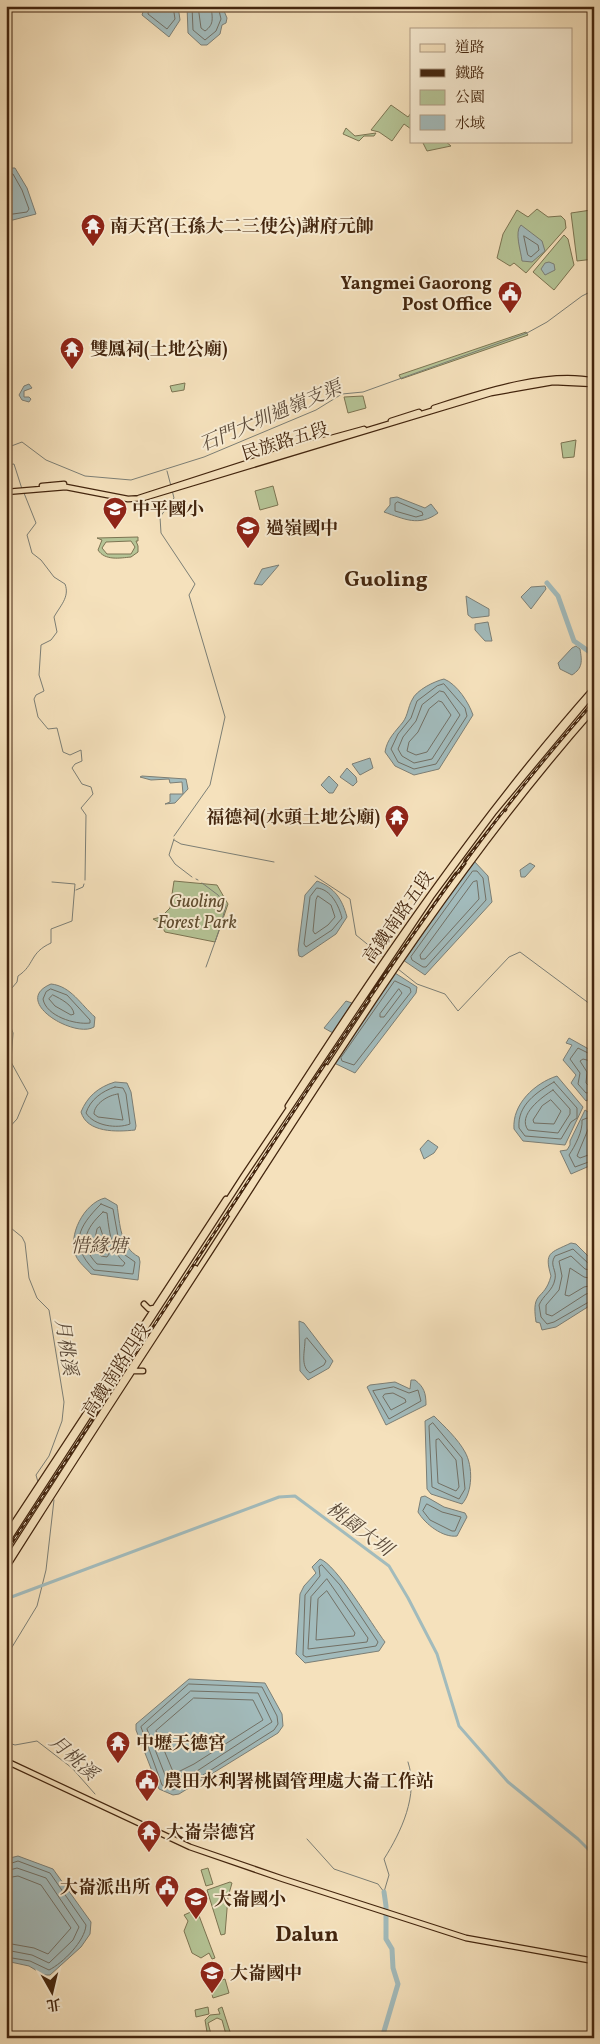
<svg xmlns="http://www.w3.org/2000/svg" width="600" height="2044" font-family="Vollkorn,'Noto Serif TC',serif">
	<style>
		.green { fill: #b5c496; stroke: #7c7452; fill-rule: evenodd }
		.water { fill: #a2bbbc; stroke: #7c7f76 }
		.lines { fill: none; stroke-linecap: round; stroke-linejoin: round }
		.shore { stroke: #727065; stroke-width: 1 }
		.stream { stroke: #7c7f76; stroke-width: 1 }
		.canal { stroke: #a2bbbc; stroke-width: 3 }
		.river { stroke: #a2bbbc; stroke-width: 5 }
		.major-casing { stroke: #43250e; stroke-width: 7 }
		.major { stroke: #f5e1bc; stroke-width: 4.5 }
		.rail-casing { stroke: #43250e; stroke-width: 3 }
		.rail { stroke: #f8ecd3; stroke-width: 1; stroke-dasharray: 4; stroke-linecap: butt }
		.labels { text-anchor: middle; stroke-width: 4; stroke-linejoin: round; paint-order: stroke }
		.poi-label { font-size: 18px; font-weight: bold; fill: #43250e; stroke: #f8ecd3; text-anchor: start }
		.street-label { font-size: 18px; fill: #43250e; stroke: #f8ecd3 }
		.park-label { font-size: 18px; font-style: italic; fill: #604d30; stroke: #f8ecd3 }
		.water-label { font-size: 19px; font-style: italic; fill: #5b4a3a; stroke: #f8ecd3 }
		.district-label { font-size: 22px; font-weight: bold; fill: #43250e; stroke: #f8ecd3 }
	</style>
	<rect width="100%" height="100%" fill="#f5e1bc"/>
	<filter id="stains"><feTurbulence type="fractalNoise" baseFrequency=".004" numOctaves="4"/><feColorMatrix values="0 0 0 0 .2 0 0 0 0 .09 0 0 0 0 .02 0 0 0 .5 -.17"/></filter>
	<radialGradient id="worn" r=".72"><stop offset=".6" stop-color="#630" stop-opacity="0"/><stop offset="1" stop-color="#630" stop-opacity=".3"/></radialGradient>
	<!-- green -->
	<path class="green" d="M391,105L408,117L411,113V129L404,124L392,141L379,132L371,130Z
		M346,128L355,136L376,133L374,136H364L359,141L343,134Z
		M422,141H445L451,146L427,151Z
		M590,206H594V259L577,261L571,213L591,210Z
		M537,209L548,217L561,216L565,220L566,228L526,273L514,263L510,266L497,258L503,234L517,210L528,217Z
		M564,235L568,239L574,265L554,290L533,272Z
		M526,332L528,335L401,379L399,375Z
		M185,383L184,390L172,392L170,386Z
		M363,396L366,408L348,413L344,397Z
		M576,440L574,457L563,458L561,443Z
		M273,486L278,505L260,510L255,491Z
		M138,537V541H136L138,546V552L131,557C120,558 105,561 98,550L102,540L97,538ZM131,541L135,547L131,554H107L102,548L106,542Z
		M174,881L217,885L228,904L215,942L165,932L160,923L153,919L161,917L170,908Z
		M208,1868L213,1884L206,1886L201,1870Z
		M230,1882L232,1883L228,1897L225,1934L221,1935L207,1890Z
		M193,1911L195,1915L198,1913L215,1958L212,1959L209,1953L201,1958L192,1953L184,1931L188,1921L184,1915Z
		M225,1979L229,1993L213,1998L209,1984Z
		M208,2007L209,2014L196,2017L195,2010Z
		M222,2007L232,2038H227L222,2020L217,2018L208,2023L212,2038H208L205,2020L210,2015L220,2014L218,2009Z"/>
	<!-- water -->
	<path class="water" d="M145,6H178L180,20L169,37L142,15Z
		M187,6H222L227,18L226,23L222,25L220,34L207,45H201L188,33Z
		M6,168H15L27,188L36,214L9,221L6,214Z
		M521,225L542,241L545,251L532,262L522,261C521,251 514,232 521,225Z
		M549,262L554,264L555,270L545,275L541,269L545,263Z
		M29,384L32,388L24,391V397H29L31,399L29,402L22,400L19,395L24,386Z
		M397,497L425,508L431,504L438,513C419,527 404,519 384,512L390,505V498Z
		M279,565L262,585L254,584L262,569Z
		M545,586L546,589L531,609L521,597L531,587Z
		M466,596L489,609V616L472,618L468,615Z
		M488,622L492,641H485L475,630V624Z
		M576,646L580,649C582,661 583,668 572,675L560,669L558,663L572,648Z
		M444,679C457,684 469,703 473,715L439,769L414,775L395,766L385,752C387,739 395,732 403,722C408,715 408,707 412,700C416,690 435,681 444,679Z
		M370,758L373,768L360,775L352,764Z
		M347,768L356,777L357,782L353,786L340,777Z
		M142,776L186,779L188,789L175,803L165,804L170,802V794H183L182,782L170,783L169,779L151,780L140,777Z
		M329,776L338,785L333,793H329L321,785Z
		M474,861L488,876L492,902L425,975L403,960Z
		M530,863L535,866L525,877H521L520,870Z
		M317,881C335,888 342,899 347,917L336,934L302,957L299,956L298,950L305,895Z
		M395,973L417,987L416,993L355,1073L332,1062Z
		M51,984C71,986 81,1005 95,1017L94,1027C75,1039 10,1001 51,984Z
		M346,1001L352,1003L333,1033L324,1028Z
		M569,1038L594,1052V1096L586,1101L571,1083L576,1075L563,1060L572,1045L566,1043Z
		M557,1076L583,1107L565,1145L523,1141L514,1129C512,1104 535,1083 557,1076Z
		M115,1082L127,1083L131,1092L136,1126L135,1130C117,1132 87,1133 81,1112C87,1097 98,1087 115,1082Z
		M585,1110L594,1116V1164L571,1174L560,1151L567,1150L570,1145V1141Z
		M428,1140L438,1147L434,1153L424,1159L420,1149Z
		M105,1198L117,1205C120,1224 120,1247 139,1257L140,1262L138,1280L91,1274C87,1269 79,1263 76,1256C67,1236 84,1203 105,1198Z
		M571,1243L576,1244L594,1262V1303L556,1327L542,1330L540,1323L536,1322C531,1289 544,1302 551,1276C544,1252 550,1253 571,1243Z
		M299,1321L304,1323L333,1361L329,1368L308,1380L300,1371Z
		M411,1380H415C424,1387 426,1393 426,1405L386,1425L367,1387L370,1385L395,1382L410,1389Z
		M434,1416C444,1426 458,1439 465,1452C473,1466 473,1492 462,1504L431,1494L427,1489L425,1421Z
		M425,1496L444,1507L465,1513L467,1517L457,1536C443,1538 425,1524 418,1512L421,1497Z
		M320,1559C336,1564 372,1625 385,1642L379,1651L305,1663L296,1654L300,1594L304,1586L316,1573L312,1567Z
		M189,1679L265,1683L282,1714L283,1726L278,1733L179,1794L173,1795L159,1789L136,1730V1724Z
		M18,1856L53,1869L91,1922L90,1934L81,1947L50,1975H44L29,1966L6,1961V1862L10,1858Z"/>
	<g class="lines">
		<!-- shore -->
		<path class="shore" d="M149,6L148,14L167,29L175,19L173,6
			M192,6L193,30L205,40L216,31L221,19L218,6
			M198,6L201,28L205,31C215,24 212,17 211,6
			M6,173L13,174L22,190L29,209L27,212L6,215
			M524,236L538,245L539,250L531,257L528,255Z
			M398,502L422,512L423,515L416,517L395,511V504Z
			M444,684L465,708L467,716L436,764L414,769L398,762L391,749L398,734L411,718L417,701L437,686Z
			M440,691L444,692L460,715L432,759L414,763L402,756L398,749L403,737L416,721L422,705Z
			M439,701L442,702L451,715L427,752L416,755L407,751L409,742L418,732L429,709Z
			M473,871H477L483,878L486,900L426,967H423L412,960L411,957Z
			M477,881L479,899L425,959H421L420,955L473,882Z
			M317,888C331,889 339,906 342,918L332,930L306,947L304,944L310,897Z
			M318,896L331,905L335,917L328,925L315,934L313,931L316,900Z
			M395,981L410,988L411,992L354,1065L342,1061L341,1058Z
			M51,989L67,995L90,1020V1023C75,1025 46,1016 43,999L46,992Z
			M399,989L402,993L384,1017H380V1014Z
			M53,995C61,999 73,1005 74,1014L71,1015L55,1006L49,999Z
			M594,1056L578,1048L570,1059L580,1073L578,1084L586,1093L594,1092
			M594,1062L583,1059L580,1061L587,1072L586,1083L589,1086H594
			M554,1082L577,1108V1118L571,1122L561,1139L525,1136L519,1128C517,1105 537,1092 554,1082Z
			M115,1087L123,1088L126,1094L130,1124C117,1129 94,1126 86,1113C90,1100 102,1091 115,1087Z
			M553,1090L570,1109V1114L558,1133L528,1130C517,1115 542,1097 553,1090Z
			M118,1094L123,1120L98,1117L94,1114C94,1104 108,1095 118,1094Z
			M551,1100L561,1111L554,1124L534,1123L533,1120L542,1106Z
			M594,1120L587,1118L582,1120C583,1131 575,1146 569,1155L575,1167L594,1160
			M594,1126L589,1127L577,1156L580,1158L594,1153
			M101,1204L113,1209L119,1242L125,1255L135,1262L133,1274L94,1270C69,1244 78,1227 101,1204Z
			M103,1212L107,1213C109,1229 111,1252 125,1263L123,1266L97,1264C78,1244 85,1229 103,1212Z
			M100,1227L109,1254L107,1257L101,1256L93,1248L97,1229Z
			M594,1265L589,1264L573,1249L555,1256C549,1265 557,1270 555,1279C553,1291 543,1295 539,1305L541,1317L547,1324L554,1322L594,1299
			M594,1271L585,1269L571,1256L559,1261L562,1276L559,1290L546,1305V1314L552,1316L586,1294L594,1292
			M594,1279L584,1277L570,1268L565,1295L569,1296L584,1287L594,1285
			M307,1338L326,1361L324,1365L310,1373C300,1366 305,1351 305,1340Z
			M394,1387L409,1393L418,1390L421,1401L389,1419L373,1391Z
			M385,1394L393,1393L405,1399L406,1402L391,1410L383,1397Z
			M433,1423L462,1458L465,1489L459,1499L432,1487L429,1426Z
			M439,1439L456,1460L459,1487L456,1491L438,1483L436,1446V1440Z
			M427,1504L442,1512L461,1517L455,1531H452L430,1520L423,1511Z
			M322,1565L340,1585L378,1642L376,1646L306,1657L303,1655L305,1595L320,1576L319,1567Z
			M327,1579L368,1638L367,1642L308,1649L311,1597Z
			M327,1591L355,1633L354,1636L316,1640L318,1599Z
			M189,1684L262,1687L277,1716L278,1724L274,1730L200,1777L173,1790L162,1785L141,1727Z
			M191,1691L258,1693L272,1722L197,1771L173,1783L167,1780L147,1729Z
			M194,1698L253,1700L263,1720L194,1764L174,1774L156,1731Z
			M6,1865L18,1861L50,1873L86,1925C85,1941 63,1963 49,1970L30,1961L6,1957
			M6,1871L17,1868L46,1878L79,1927L73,1940L49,1963L32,1955L6,1950
			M6,1878L18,1876L41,1885L71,1928L48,1954L34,1948L6,1943"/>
		<!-- stream -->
		<path class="stream" d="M6,448L22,442L46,460L85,476L131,480L204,457L316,410L342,394L363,392L527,333L547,322L582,296L594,290
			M6,465L14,464L22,489
			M167,471L171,486
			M172,490L174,498L160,517L161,533L195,584L189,595L225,717L210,785L174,836
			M24,493L36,523L27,535L32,553L41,560L54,577L65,584C70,597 60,606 54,617L57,632L51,640L41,645L39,675L44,691L36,695L34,699L38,717L48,729L57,728L63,752L70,755L81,750L82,761L75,764L72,768L82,784L91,787L93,794L81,808L86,815L85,880
			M174,839L169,855L175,864L192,877
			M174,840L181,844L274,862
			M315,876L350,899L356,935L382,956
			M196,879L198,880
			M202,883L218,895L226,905L220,928L206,967
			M76,890L83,887L84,884
			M398,969L417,984L445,994L458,1011L509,957L520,952L594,1007
			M6,995L17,982L18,976C35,965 29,953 51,943V929L72,921L75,884L52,882
			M6,1013L13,1033L11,1062L28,1093L17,1119L6,1131
			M6,1158L9,1165L6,1194
			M6,1224L22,1237L25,1243L29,1278L37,1298L49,1310L64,1402L62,1421L49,1456L36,1475L38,1482
			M6,1657L37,1606L46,1570L54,1500
			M6,1742L15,1745L37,1741L72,1768L95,1794
			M307,1839L334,1869L378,1884L384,1892
			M384,1892L389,1875L384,1859C401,1832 419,1795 408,1762"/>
		<!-- canal -->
		<path class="canal" d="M6,1599L279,1497L295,1496L389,1566L408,1598L437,1654L459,1726L508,1782L578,1839L594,1855"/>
		<!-- river -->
		<path class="river" d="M547,583L558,596L574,641L594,655
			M382,2038L398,1984L393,1968L392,1949L386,1939V1906L384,1892"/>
		<defs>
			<path id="major" d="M434,408C478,394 548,370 594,381
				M391,421L419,412
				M42,486L64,484
				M6,492L66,487L128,499L143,498L491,393L553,382L594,384
				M139,498L284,451L364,429
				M509,808L594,704
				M467,861L504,814
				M371,998L457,875
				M288,1106C382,960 479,818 594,688
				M231,1214L326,1067
				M144,1304L149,1309L154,1308
				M137,1335L226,1199
				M134,1371H143
				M6,1535L114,1371
				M6,1543L243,1177L431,897L494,812L594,692
				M6,1562L195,1268
				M6,1568C87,1439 171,1313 253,1185C359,1021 464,856 594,709
				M6,1761L190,1847L283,1879L466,1938L594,1961"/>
		</defs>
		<!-- major casing -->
		<use href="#major" class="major-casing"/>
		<!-- major -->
		<use href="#major" class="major"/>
		<defs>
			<path id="rail" d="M6,1552C109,1396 210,1238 313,1082C401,951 488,820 594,702"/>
		</defs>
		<!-- rail casing -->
		<use href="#rail" class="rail-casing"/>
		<!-- rail -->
		<use href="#rail" class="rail"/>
	</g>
	<!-- icons -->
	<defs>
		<symbol id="temple-pin" viewBox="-11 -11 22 30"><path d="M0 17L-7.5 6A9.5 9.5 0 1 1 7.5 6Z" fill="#8f2418" stroke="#f8ecd3"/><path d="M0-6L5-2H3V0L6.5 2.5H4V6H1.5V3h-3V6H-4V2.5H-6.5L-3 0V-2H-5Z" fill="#fff"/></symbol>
		<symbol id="civic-pin" viewBox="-11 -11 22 30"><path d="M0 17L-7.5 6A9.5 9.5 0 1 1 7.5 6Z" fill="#8f2418" stroke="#f8ecd3"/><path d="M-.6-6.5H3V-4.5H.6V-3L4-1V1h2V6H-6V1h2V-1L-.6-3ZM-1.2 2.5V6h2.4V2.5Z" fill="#fff"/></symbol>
		<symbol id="school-pin" viewBox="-11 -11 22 30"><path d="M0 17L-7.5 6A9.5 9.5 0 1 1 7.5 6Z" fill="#8f2418" stroke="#f8ecd3"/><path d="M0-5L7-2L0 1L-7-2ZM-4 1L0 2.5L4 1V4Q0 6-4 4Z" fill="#fff"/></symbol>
	</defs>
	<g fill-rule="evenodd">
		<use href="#temple-pin" x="79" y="212" width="28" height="38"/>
		<use href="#civic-pin" x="496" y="279" width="28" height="38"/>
		<use href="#temple-pin" x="58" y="335" width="28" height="38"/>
		<use href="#school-pin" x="101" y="495" width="28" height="38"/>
		<use href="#school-pin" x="234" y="514" width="28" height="38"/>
		<use href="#temple-pin" x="383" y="803" width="28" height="38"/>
		<use href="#temple-pin" x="104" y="1729" width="28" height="38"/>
		<use href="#civic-pin" x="133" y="1767" width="28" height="38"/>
		<use href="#temple-pin" x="135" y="1818" width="28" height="38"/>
		<use href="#civic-pin" x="153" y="1873" width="28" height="38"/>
		<use href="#school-pin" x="182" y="1885" width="28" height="38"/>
		<use href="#school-pin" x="198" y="1959" width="28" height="38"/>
	</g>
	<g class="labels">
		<!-- poi labels -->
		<g class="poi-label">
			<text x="110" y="232">南天宮(王孫大二三使公)謝府元帥</text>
			<text x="492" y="289" text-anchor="end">Yangmei Gaorong<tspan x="492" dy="21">Post Office</tspan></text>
			<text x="90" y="355">雙鳳祠(土地公廟)</text>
			<text x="132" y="515">中平國小</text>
			<text x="266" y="534">過嶺國中</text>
			<text x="380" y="823" text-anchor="end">福德祠(水頭土地公廟)</text>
			<text x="136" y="1749">中壢天德宮</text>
			<text x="164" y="1787">農田水利署桃園管理處大崙工作站</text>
			<text x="166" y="1838">大崙崇德宮</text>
			<text x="150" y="1893" text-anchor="end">大崙派出所</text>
			<text x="214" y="1905">大崙國小</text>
			<text x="230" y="1979">大崙國中</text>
		</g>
		<!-- street labels -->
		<g class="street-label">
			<text transform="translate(285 441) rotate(-17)" y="6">民族路五段</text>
			<text transform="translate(398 917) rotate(-55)" y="6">高鐵南路五段</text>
			<text transform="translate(116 1370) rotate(-57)" y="6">高鐵南路四段</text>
		</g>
		<!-- park labels -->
		<g class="park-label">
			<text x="197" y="907">Guoling<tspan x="197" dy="21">Forest Park</tspan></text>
		</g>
		<!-- water labels -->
		<g class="water-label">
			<text transform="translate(270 415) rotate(-23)" y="7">石門大圳過嶺支渠</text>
			<text x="99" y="1252">惜緣塘</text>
			<text transform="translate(67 1347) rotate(81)" y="7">月桃溪</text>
			<text transform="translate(360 1528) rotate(37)" y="7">桃園大圳</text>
			<text transform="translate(74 1757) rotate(42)" y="7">月桃溪</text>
		</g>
		<!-- district labels -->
		<g class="district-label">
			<text x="386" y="586">Guoling</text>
			<text x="307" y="1941">Dalun</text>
		</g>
	</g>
	<!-- margin -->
	<rect width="600" height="2044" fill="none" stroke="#f5e1bc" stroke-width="25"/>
	<rect x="8" y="8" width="585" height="2029" fill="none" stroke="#43250e" stroke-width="2.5"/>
	<rect x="12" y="12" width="575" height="2019" fill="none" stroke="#43250e"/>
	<!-- legend -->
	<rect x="410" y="28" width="162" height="115" fill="#f8ecd3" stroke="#b09c84"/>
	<rect x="420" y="44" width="25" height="8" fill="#f5e1bc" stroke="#b09c84"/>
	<text x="455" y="52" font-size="15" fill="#43250e">道路</text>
	<rect x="420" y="69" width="25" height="8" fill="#43250e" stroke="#b09c84"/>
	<text x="455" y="78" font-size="15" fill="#43250e">鐵路</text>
	<rect x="420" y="90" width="25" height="15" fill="#b5c496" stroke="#b09c84"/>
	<text x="455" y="102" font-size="15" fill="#43250e">公園</text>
	<rect x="420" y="115" width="25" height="15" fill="#a2bbbc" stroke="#b09c84"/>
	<text x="455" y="128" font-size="15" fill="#43250e">水域</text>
	<!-- north arrow -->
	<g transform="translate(52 1992) rotate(172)" stroke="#f8ecd3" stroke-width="4" paint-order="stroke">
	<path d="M0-4L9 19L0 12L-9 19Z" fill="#43250e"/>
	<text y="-8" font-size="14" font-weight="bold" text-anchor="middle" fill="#43250e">北</text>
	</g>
	<rect width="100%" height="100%" filter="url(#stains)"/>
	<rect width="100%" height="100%" fill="url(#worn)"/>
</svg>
